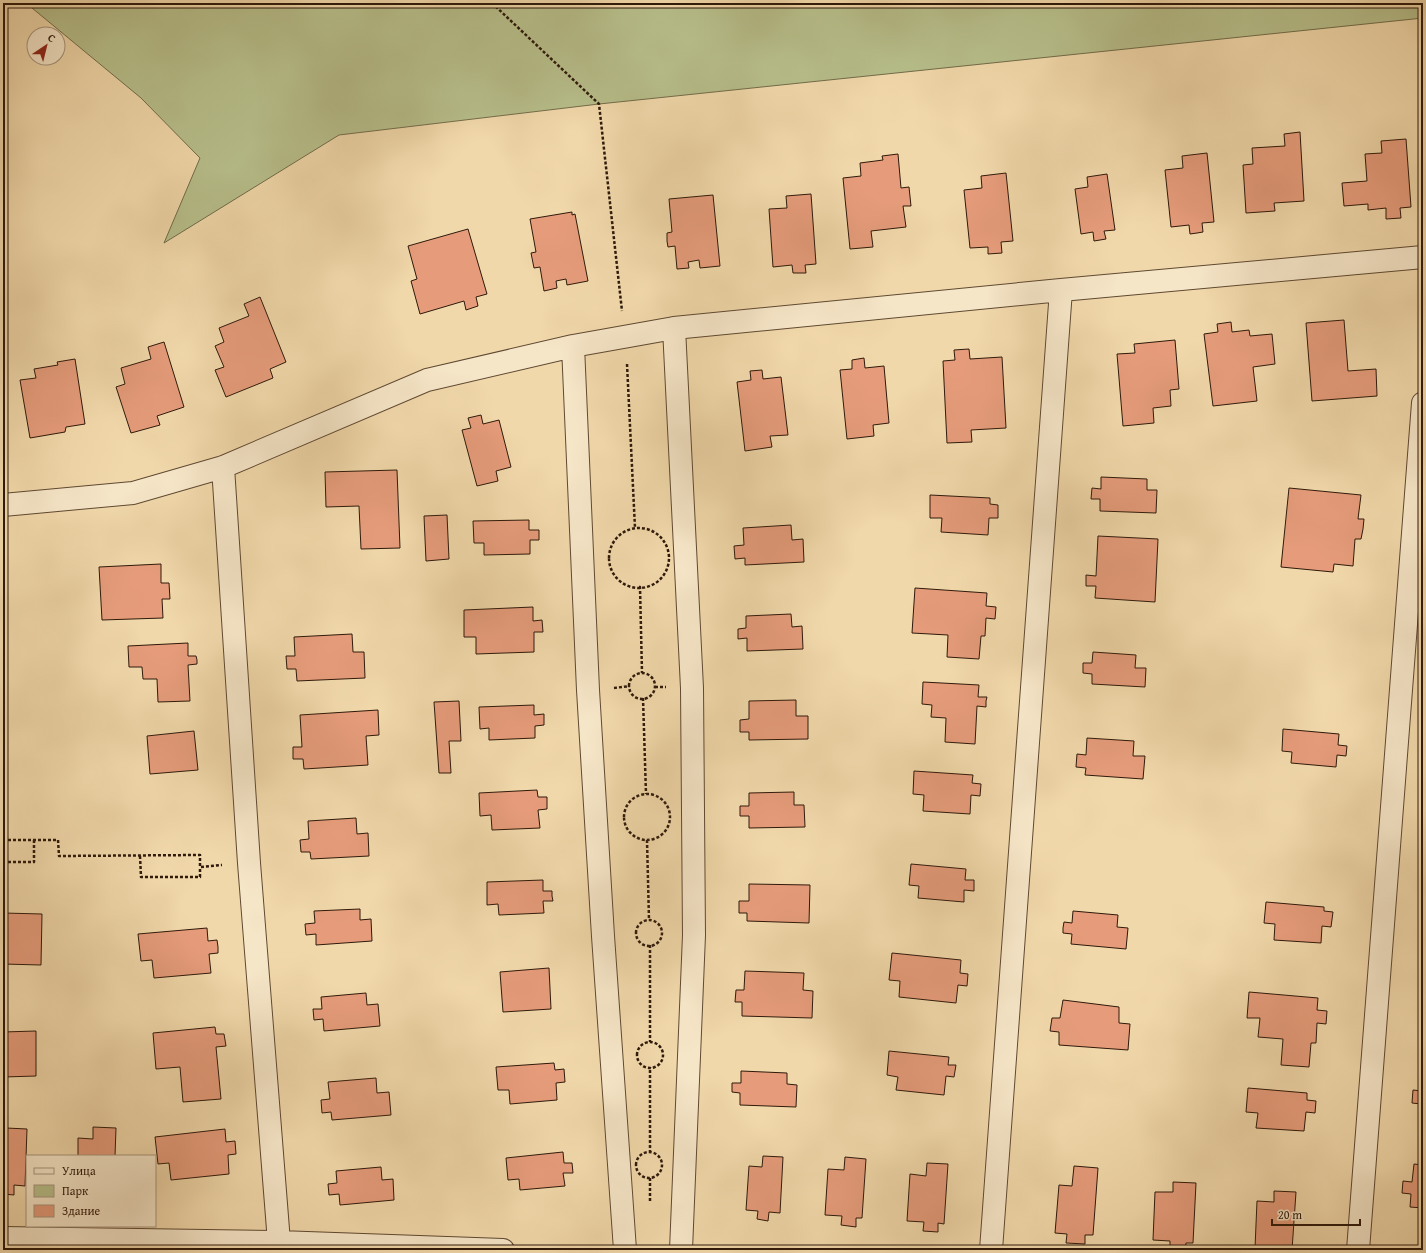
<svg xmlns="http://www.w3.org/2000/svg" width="1426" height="1253" font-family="'Gentium Book Plus',serif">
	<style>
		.green { fill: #b7bf8b; stroke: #726c4a }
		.building { fill: #e69c7b; stroke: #2e190a }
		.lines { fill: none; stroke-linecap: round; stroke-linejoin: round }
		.minor-casing { stroke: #5f4932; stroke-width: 24 }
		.path { stroke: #2e190a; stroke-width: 2.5; stroke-dasharray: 3 2; stroke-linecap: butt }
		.minor { stroke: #f6e6c8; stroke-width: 22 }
	</style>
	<rect width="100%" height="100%" fill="#f1d8aa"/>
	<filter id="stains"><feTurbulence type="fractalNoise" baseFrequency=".005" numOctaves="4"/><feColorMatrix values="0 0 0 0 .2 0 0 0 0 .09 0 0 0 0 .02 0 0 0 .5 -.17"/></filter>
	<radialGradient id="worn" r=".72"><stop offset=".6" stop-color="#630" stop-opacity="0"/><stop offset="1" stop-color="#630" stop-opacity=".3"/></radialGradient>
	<!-- green -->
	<path class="green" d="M26,3H1423V18L599,104L339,135L164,243L200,158L141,98Z"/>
	<!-- building -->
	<path class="building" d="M1300,132L1304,201L1274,203L1275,211L1246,213L1243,165L1253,164L1252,148L1285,146L1284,134Z
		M1406,139L1411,207L1400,208L1401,218L1386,219V208L1368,210V204L1344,206L1342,183L1367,181L1365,154L1382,153L1381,141Z
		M1207,153L1214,222L1202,223L1203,232L1197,233L1190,234L1189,225L1171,227L1165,170L1183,168L1182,156Z
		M898,154L901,188L909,187L911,206H903L906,227L871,231L873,247L850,249L843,178L861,176L860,163L883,160L882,156Z
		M1006,173L1013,241L1001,242L1002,253L988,254V247L970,248L964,190L982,188L981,176Z
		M1107,174L1115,230L1104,231L1106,239L1094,241L1093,232L1081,234L1075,189L1088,187L1087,177Z
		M811,194L816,264L805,265L806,273H793L792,265L773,267L769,209L787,208L786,196Z
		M713,195L720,266L700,268L699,260L688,262L689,268L677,269L675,246L668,247L667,241V233L672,232L669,199Z
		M572,212V215L575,214L588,281L567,285L566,279L556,281L557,288L544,291L540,267L534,268L531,253L536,252L530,219Z
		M468,229L487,294L476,297L478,306L466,310L464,301L420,314L411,281L417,279L408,246Z
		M260,297L286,362L270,369L273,378L226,397L215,370L224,367L215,346L224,342L219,328L249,316L244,304Z
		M1344,320L1348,371L1376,369L1377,396L1312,401L1306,323Z
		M1231,322L1232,332L1249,330L1250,336L1272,334L1275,364L1253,367L1257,401L1213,406L1204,334L1218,332L1217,324Z
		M1175,340L1179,389L1170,390L1171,406L1153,408L1154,423L1123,426L1117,354L1135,353L1134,344Z
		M164,342L184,407L157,416L160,425L131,433L116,387L125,384L121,368L151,359L148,347Z
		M969,349L970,359L1002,357L1006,428L971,430L972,442L947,443L943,361L955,360L954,350Z
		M864,358L865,368L884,366L889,423L873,425L874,436L847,439L840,370L852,369V360Z
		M75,359L85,424L66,427L65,432L30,438L20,380L36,378L34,369L58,365L57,362Z
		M762,370L763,379L781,377L788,435L770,436L772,447L745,451L737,382L751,380L750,371Z
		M481,415L483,424L499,420L511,467L496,471L498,481L477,486L462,430L471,428L468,418Z
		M397,470L400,548L361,549L359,506L326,507L325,472Z
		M1101,477L1147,479V490H1157L1156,513L1100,511V499H1091L1092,488L1101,489Z
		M1289,488L1361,495L1358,519H1364L1363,529L1361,539H1355L1353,566L1334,564L1333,572L1281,567Z
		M930,495L990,498V504L998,505V518H989L988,535L941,532L942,518H930Z
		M447,515L449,559L426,561L424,516Z
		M529,520V530H539V540H530V554L484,555V543H474L473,521Z
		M791,525L792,540L803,539L804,562L745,565V558L735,559L734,546L744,545L743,528Z
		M1098,536L1158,539L1155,602L1095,598L1096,586H1086V575L1096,576Z
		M161,564V583H169L170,599H162L163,618L102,620L99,567Z
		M915,588L987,593L986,606L996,607L995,619L986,618L985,636H981L979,659L947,657L948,635L912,633Z
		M533,607V621L542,620L543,632H534V652L476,654V637H464V610Z
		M791,614L792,627L802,626L803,649L747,651V638L738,639V629L746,628V616Z
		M352,634L353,652H364L365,678L297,681L296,669H287L286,656H295L294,637Z
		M188,643V656H196L197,660V664L188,665L190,701L158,702L157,679H143L142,667H129L128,646Z
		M1093,652L1136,655L1135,668H1146L1145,687L1092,684V674L1083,673V663H1092Z
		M923,682L979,685L978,697H987L986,701V707L977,706L975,744L945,742L946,718L931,717L932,705L922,704Z
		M796,700V716H808V739L749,740V732H740V720L749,719V701Z
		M459,701L461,741H449L451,773H439L434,702Z
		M534,705V715L544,714V725L535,726V738L489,740V728L480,729L479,707Z
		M378,710L379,735L366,736L368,765L304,769L303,759H293V747H302L300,715Z
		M1283,729L1339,734L1338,745L1347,746L1346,756L1337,755L1336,767L1291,763L1292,752L1282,751Z
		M194,731L198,770L150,774L147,736Z
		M1087,738L1134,741L1133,756H1145L1143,779L1085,775L1086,768L1076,767L1077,754L1086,755Z
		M914,771L973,775L972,783L981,784L980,796L971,795L970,814L923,811L924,795L913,794Z
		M537,790L538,797H547V809L538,810L540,828L492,830L491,815L480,816L479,793Z
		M794,792V805H804L805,827L749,828V816H740V806H749V793Z
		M356,818L357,834L368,833L369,856L311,859L310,852H301L300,840L309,839L308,821Z
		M911,864L966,869L965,880H974V891L964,890V902L918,898L919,886L909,885Z
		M543,880V891H552V896L553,901H543L544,913L499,915L498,904L487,905V882Z
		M749,884L810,885L809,923L747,921V913H739V901H749Z
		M1266,902L1324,907V911L1333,912L1331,927L1322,926L1321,943L1274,940L1275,924L1264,923Z
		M360,909V920L371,919L372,941L316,945V934L306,935L305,924L315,923L314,911Z
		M1073,911L1118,915L1117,927L1128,928L1126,949L1071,944L1072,934L1063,933V928L1064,922L1072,923Z
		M3,913L42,914L41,965L3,964Z
		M207,928L208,941L217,940L218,947V953L209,954L211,973L154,978L152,960L141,961L138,934Z
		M892,953L961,960L960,973L968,974L967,986L958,985L956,1003L899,997L900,981L889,980Z
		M549,968L551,1009L503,1012L500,972Z
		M745,971L804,973L803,990L813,991L812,1018L742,1016V1002H735L736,990H744Z
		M1249,992L1318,998L1317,1010L1327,1011L1326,1024L1317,1023L1316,1043H1311L1309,1067L1281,1065L1283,1039L1258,1037L1260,1018H1247Z
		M366,993L367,1005L378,1004L380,1026L324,1031L323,1019L314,1020L313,1009H322L321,997Z
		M1063,1000L1119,1007V1023L1130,1024L1128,1050L1059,1045V1032L1050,1031L1052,1018H1060Z
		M215,1027L216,1034H224L226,1046L216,1047L221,1099L183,1102L180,1067L156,1069L153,1033Z
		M36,1031V1076L3,1077V1032Z
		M889,1051L949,1057L948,1065H956L954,1077L946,1076L944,1095L896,1090L898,1077L887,1075Z
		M554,1063L555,1070L564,1069L565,1082L556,1083L557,1100L510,1104L509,1090H498L496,1067Z
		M741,1071L787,1073V1084L797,1085L796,1107L740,1105V1093L732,1092V1083H741Z
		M1423,1074V1111H1421V1104L1412,1103L1413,1090L1422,1091Z
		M376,1078L377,1093L389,1092L391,1115L332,1120L331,1112L322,1113L321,1100L330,1099L328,1082Z
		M1248,1088L1307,1093V1100L1316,1101L1315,1113L1306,1112L1304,1131L1256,1128L1258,1113L1246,1112Z
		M93,1127L116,1128L115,1156H78V1138L93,1139Z
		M6,1128L27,1129L25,1186L14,1185V1195L3,1194V1139H5Z
		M225,1129L226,1142L235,1141L236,1154L228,1155L229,1174L171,1180L169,1163L158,1164L155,1137Z
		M563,1152L564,1163H572L573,1173H563L565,1186L520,1190L519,1179L508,1180L506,1158Z
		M763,1156L783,1157L780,1213L769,1212L768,1221L757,1219L758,1211L746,1210L749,1166L762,1167Z
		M845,1157L866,1159L862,1218H856V1227L841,1225L842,1216L825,1215L828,1169L844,1170Z
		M927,1163L948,1164L944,1224L938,1223V1232L923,1231L924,1222L907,1221L910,1174L926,1176Z
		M1414,1164L1423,1165V1208L1410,1207L1411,1194L1402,1193L1403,1181L1412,1182Z
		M1074,1166L1098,1168L1093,1235H1085V1244L1066,1243L1067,1234L1055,1233L1059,1185L1072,1186Z
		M381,1167L382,1180L393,1179L394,1200L340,1205L339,1194L329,1195L328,1184L337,1183L336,1171Z
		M1173,1182L1196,1183L1193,1243H1186L1185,1250H1170V1241L1153,1240L1155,1192H1173Z
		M1274,1191L1296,1192L1292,1250H1273L1255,1248L1257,1201L1274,1202Z"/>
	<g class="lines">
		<defs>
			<path id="minor" d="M674,328L692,688L694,935L681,1250
				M573,346L588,690L603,936L625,1250
				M223,467L249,863L279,1242
				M3,505L133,493L223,467L427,380L573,346L674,328L1061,290L1423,257
				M3,1238L279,1242L503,1250
				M991,1250L1061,290
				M1358,1250L1423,403"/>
		</defs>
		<!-- minor casing -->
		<use href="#minor" class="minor-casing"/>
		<!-- path -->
		<path class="path" d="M492,3L599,104L622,311
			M627,364L635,528
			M609 558a30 30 0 1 1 60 0a30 30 0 1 1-60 0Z
			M639,587H640L642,673
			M629 686a13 13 0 1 1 26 0a13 13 0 1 1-26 0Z
			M655,687H666
			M614,688L630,686
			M643,698L646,794
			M624 817a23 23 0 1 1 46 0a23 23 0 1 1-46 0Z
			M3,840H58L59,856L200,855V867L222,865
			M647,840L649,920
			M140,856L141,877H200V867
			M3,862H34V840
			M636 933a13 13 0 1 1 26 0a13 13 0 1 1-26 0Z
			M650,945V1042
			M637 1055a13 13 0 1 1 26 0a13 13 0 1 1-26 0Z
			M636 1165a13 13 0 1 1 26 0a13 13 0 1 1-26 0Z
			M650,1153V1067
			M650,1178V1202"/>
		<!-- minor -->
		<use href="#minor" class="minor"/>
	</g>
	<!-- margin -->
	<rect width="1426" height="1253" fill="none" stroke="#f1d8aa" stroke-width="16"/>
	<rect x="4" y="4" width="1418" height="1245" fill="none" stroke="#2e190a" stroke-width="2"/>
	<rect x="8" y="8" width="1410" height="1237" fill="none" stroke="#2e190a"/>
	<!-- legend -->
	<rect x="26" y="1155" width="130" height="72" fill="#f6e6c8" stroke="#a6947c"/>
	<rect x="34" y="1168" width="20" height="6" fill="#f6e6c8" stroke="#a6947c"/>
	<text x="62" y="1175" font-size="12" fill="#2e190a">Улица</text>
	<rect x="34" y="1185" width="20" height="12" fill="#b7bf8b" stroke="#a6947c"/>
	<text x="62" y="1195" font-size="12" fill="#2e190a">Парк</text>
	<rect x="34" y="1205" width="20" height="12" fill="#e69c7b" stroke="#a6947c"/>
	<text x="62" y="1215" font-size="12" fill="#2e190a">Здание</text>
	<!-- north arrow -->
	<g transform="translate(46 46) rotate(35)"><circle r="19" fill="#f6e6c8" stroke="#a6947c"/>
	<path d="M0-3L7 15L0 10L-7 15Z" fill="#8f2418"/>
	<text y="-6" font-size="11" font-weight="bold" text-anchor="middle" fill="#2e190a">С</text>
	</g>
	<!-- scale -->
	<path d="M1272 1219v6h88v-6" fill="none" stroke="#2e190a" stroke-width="2"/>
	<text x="1278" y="1219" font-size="12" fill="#2e190a" stroke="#f6e6c8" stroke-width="3" paint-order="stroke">20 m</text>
	<rect width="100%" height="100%" filter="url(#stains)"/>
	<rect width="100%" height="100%" fill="url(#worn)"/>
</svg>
